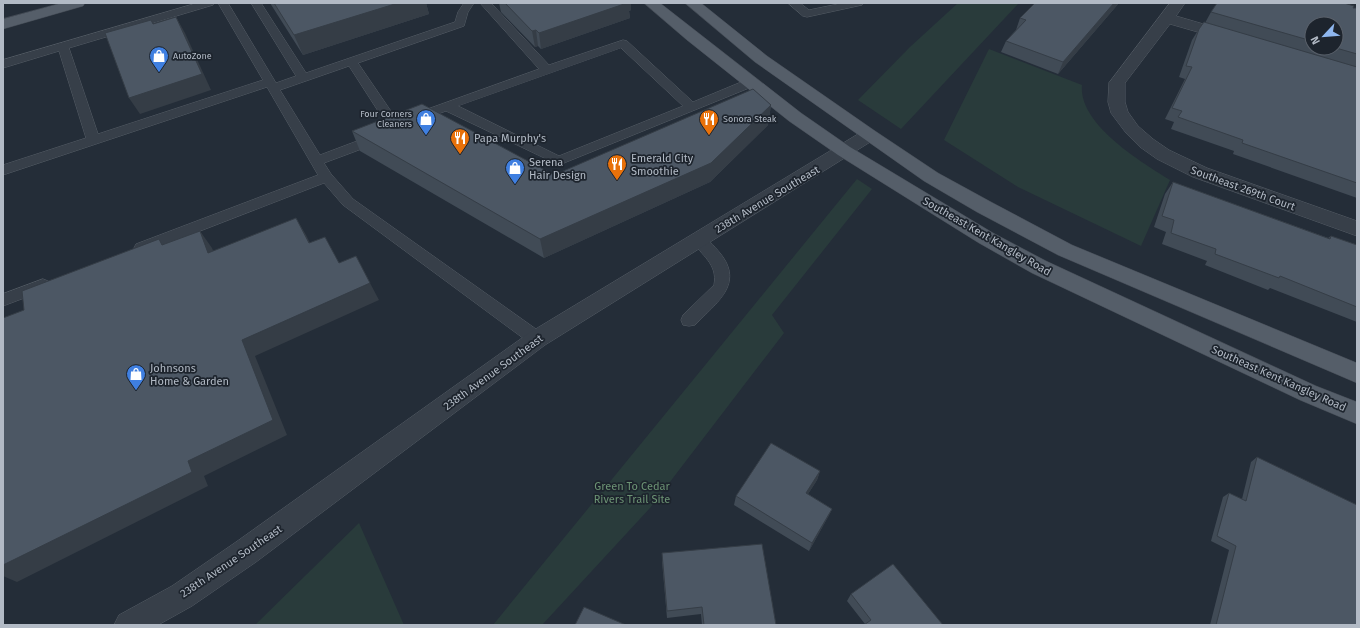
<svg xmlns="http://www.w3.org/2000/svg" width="1360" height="628" font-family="'Fira Sans',sans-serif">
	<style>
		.green { fill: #293b3b }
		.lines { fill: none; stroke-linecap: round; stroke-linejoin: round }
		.lane-casing { stroke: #555d66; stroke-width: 1 }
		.street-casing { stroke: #555d66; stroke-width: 1 }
		.primary-casing { stroke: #414852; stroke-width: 1 }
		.lane { fill: #373f49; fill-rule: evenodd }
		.street { fill: #373f49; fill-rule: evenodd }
		.primary { fill: #555e69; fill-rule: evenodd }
		.wall { fill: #414b56; fill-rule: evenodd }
		.shaded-wall { fill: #353d46 }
		.building { fill: #4c5764; stroke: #353d46 }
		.labels { text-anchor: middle; stroke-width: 3.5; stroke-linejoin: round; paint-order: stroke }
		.far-poi-label { font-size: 9px; fill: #b2bac5; stroke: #1d242d; text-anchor: start }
		.poi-label { font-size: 11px; fill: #b2bac5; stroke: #1d242d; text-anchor: start }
		.street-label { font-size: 11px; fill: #b2bac5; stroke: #1d242d }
		.park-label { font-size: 11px; fill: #6c9374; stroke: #1d242d }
	</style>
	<rect width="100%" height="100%" fill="#242d38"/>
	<!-- green -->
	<path class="green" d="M958,3H1019L901,129L858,100L910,47Z
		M989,49L1082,85C1078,124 1141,162 1170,180L1141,246L1018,187L944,140Z
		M857,179L872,189L772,315L784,333L650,508L542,625H493Z
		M359,523L404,625H255Z"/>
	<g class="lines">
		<defs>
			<path id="lane" d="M197,3H214L213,5L69,48L98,134L263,80L218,3H228L276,83L296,76L251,3H261L306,73L455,22L458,12L464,3H474L468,12L464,26L358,63L397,120L539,69L480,3H491L549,65L623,40L627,41L693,102L746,80L750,79L756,83L754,86L559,165L446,111L399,128H389L349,66L280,90L320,155L373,135H383L385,138L383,141L324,163L331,174L353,199L543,334L545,339L543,344L537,346L531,344L343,205L324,183L146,252L141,253L136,252L134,248L136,244L318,175L267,87L3,175V165L86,138L59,51L3,68V60ZM621,48L683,106L559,156L458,106Z
				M788,3H800L809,10L843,3H863L862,5L807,17L803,16Z
				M699,235C707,237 714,246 720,253C745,284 716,303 695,325L689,326L683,325L681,320L683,315L714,285C718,263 701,256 692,240L694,236Z
				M43,279L48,281L51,285L48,289L3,306V294Z"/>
			<path id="street" d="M1170,3H1185L1176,16L1234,33L1237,36L1234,39L1229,41L1170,24L1125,83V102L1128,112L1138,126L1153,139L1169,150L1207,168L1357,221V236L1193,177L1157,159L1140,147L1126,133L1111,113L1108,102L1109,83Z
				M869,129L875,131L878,135L875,139L545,345L256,562L192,606L158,625H114L119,615L172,586L236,542L529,333L863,131Z"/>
			<path id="primary" d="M62,3H85L83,6L3,29V19Z
				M644,3H660L801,113L850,147L993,233L1046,261L1316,386L1357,402V424L1300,400L1032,273L979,243L838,155L789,121L687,40Z
				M685,3H701L767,56L875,131L938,173L991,202L1072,245L1357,363V383L1058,255L977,212L924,181L755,62Z"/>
		</defs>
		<!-- lane casing -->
		<use href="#lane" class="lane-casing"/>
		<!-- street casing -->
		<use href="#street" class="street-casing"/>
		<!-- primary casing -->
		<use href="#primary" class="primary-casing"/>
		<!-- lane -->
		<use href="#lane" class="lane"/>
		<!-- street -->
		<use href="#street" class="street"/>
		<!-- primary -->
		<use href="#primary" class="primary"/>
	</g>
	<!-- wall -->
	<path class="wall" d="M270,3H426L429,14L303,55Z
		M499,3H631V10L629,11L630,18L541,49L538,46L535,47L501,12Z
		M1119,3L1058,74L1001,52L1006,41L1016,30L1020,18Z
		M1353,8H1357V198L1233,154L1234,151L1171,129L1174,122L1165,119L1185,79L1179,77L1192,40L1199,29L1205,23L1211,12ZM1312,24L1336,48H1312Z
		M771,105L768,125L710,182L544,258L360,151L352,131L554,175Z
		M1173,182L1328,238L1331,236L1357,245V322L1270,288L1268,290L1205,265L1207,261L1162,244L1166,232L1154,227L1165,194Z
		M1257,457L1357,625H1210L1229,550L1211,541L1223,497L1229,493L1242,499L1251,462Z
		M820,471L817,480L808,494L832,509L828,517L809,551L734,505L736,496Z
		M662,561L776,625H702L701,614L667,618Z
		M851,594L943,625L865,624L847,601Z"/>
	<!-- shaded-wall -->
	<path class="shaded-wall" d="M398,3H426L429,14L303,55L294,35Z
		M625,3H631V10L629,11L630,18L541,49L539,33Z
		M1114,3H1119L1058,74L1063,62Z
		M176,17L185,33L211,90L140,114L129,98Z
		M536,30L538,46L535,47L532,31Z
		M771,105L768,125L710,182L544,258L540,239Z
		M296,218L306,235L319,261L309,243Z
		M200,231L212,248L221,270L208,253Z
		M370,283L379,300L255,356L287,435L204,476L208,486L17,582L3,576V561L188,461L242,340Z
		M820,471L817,480L803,502L806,493Z
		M832,509L828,517L809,551L812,543Z"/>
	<!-- building -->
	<path class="building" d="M274,3H398L294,35Z
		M505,3H627L539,33L536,30L532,31Z
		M1035,3H1114L1063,62L1006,41L1026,20L1020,18Z
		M1217,3H1344L1354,6L1353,8H1357V54L1336,48V24H1312V41L1211,12Z
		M176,17L202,74L129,98L105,33L151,20L153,24Z
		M1204,22L1357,67V183L1242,143L1243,140L1178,117L1182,111L1172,108L1192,67L1186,66L1199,29Z
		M753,89L771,105L711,163L540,239L352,131L422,104L554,175Z
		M1173,182L1330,239L1331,236L1357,245V307L1280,276L1279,278L1215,254L1216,249L1171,233L1174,220L1162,216Z
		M296,218L309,243L325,237L339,263L356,256L370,283L242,340L273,420L188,461L192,472L3,565V318L24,310L22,291L159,239L162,245L200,231L208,253Z
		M771,443L820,471L806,493L832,509L812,543L736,496Z
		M1257,457L1357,505V625H1216L1236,546L1217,536L1229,493L1246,501Z
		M762,544L776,625H704L702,607L667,611L662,553Z
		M893,564L943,625H864L871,620L851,594Z
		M584,607L626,625H575Z"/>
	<!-- icons -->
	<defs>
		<symbol id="shop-pin" viewBox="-11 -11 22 30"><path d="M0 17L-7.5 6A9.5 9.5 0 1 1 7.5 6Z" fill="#3f7fe0" stroke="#1d242d"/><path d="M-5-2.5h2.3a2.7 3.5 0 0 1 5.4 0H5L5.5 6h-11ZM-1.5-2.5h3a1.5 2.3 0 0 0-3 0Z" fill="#fff"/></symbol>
		<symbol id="restaurant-pin" viewBox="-11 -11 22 30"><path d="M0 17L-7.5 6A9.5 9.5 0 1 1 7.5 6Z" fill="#e8710a" stroke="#1d242d"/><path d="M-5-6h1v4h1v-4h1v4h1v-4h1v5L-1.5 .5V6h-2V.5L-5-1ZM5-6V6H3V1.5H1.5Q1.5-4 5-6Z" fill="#fff"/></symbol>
	</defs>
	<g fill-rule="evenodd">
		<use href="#shop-pin" x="148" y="45" width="22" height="30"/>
		<use href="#shop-pin" x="415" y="108" width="22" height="30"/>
		<use href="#restaurant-pin" x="698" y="108" width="22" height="30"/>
		<use href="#restaurant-pin" x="449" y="127" width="22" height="30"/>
		<use href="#restaurant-pin" x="606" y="153" width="22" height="30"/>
		<use href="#shop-pin" x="504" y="157" width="22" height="30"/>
		<use href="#shop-pin" x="125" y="363" width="22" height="30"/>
	</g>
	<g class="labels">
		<!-- far-poi labels -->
		<g class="far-poi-label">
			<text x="173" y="59">AutoZone</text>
			<text x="412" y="117" text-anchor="end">Four Corners<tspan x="412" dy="10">Cleaners</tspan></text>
			<text x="723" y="122">Sonora Steak</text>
		</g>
		<!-- poi labels -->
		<g class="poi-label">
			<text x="474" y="142">Papa Murphy's</text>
			<text x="631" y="162">Emerald City<tspan x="631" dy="13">Smoothie</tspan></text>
			<text x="529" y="166">Serena<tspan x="529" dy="13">Hair Design</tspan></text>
			<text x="150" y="372">Johnsons<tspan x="150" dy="13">Home &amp; Garden</tspan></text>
		</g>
		<!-- street labels -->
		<g class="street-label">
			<text transform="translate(1243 188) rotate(20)" y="4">Southeast 269th Court</text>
			<text transform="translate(767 199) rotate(-31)" y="4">238th Avenue Southeast</text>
			<text transform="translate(987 236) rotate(30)" y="4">Southeast Kent Kangley Road</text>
			<text transform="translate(493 372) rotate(-36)" y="4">238th Avenue Southeast</text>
			<text transform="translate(1279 378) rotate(24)" y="4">Southeast Kent Kangley Road</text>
			<text transform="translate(231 561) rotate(-34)" y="4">238th Avenue Southeast</text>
		</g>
		<!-- park labels -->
		<g class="park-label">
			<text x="632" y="490">Green To Cedar<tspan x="632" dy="13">Rivers Trail Site</tspan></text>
		</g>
	</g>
	<!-- border -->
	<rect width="1360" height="628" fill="none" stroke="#b2bac5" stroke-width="8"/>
	<!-- north arrow -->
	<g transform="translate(1324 36) rotate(244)"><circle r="19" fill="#1d242d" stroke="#59606a"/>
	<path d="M0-3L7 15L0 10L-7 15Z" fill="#8eb6ee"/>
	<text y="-6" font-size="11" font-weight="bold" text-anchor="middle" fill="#b2bac5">N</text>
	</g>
</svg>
